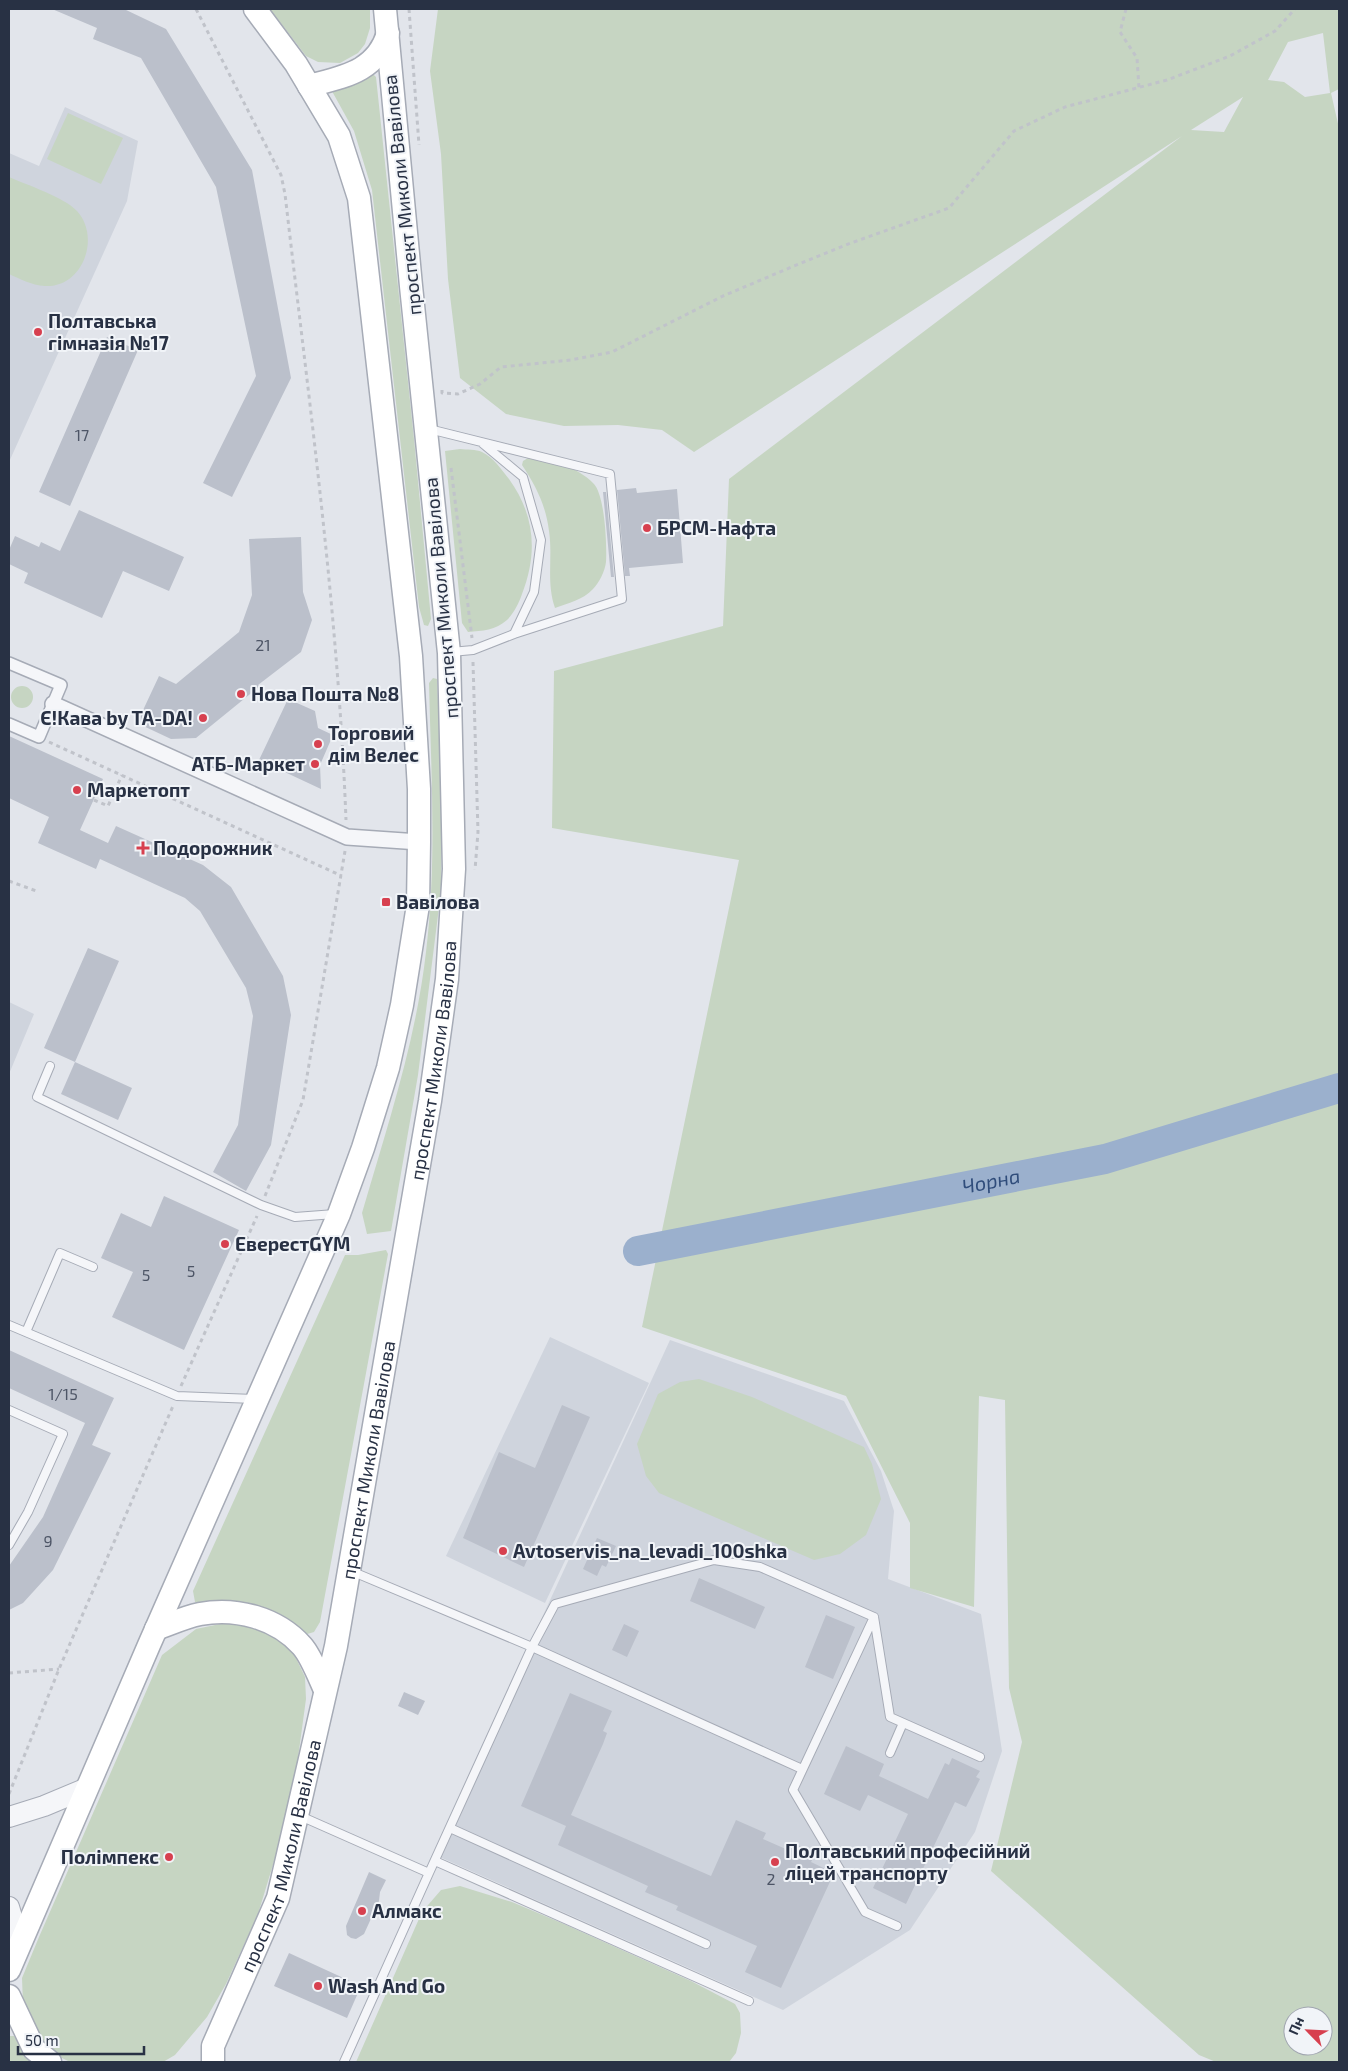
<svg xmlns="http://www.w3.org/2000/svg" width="1348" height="2071" font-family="'Exo 2',sans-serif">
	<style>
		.built { fill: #cfd4dd }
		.green { fill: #c6d5c2; fill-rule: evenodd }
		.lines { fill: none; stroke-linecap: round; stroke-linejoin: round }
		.river { stroke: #9bb0cd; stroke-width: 30 }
		.building { fill: #bbc0cb }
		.service-casing { stroke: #a6abb6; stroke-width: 10 }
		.pedestrian-casing { stroke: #a6abb6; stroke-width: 14 }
		.minor-casing { stroke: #a6abb6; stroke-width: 18 }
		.tertiary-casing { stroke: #a6abb6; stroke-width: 22 }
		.secondary-casing { stroke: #a6abb6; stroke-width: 25 }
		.path { stroke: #c0c3ca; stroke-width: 3; stroke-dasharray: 4 4; stroke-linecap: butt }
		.service { stroke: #f5f6f9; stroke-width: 8 }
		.pedestrian { stroke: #f5f6f9; stroke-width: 11 }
		.minor { stroke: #f5f6f9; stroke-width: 15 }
		.tertiary { stroke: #f5f6f9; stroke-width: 20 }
		.secondary { stroke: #fff; stroke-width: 22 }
		.poi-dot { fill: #d7404f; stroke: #f1f4f8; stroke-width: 2 }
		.labels { text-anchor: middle; stroke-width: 4; stroke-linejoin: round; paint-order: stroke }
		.number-label { font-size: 16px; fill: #4d5566 }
		.street-label { font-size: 19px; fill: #283144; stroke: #f1f4f8 }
		.poi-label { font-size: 19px; font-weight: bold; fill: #283144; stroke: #f1f4f8; text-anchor: start }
		.water-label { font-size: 20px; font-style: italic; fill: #304d7b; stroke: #f1f4f8 }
	</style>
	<rect width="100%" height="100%" fill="#e2e5eb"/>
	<!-- built -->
	<path class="built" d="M65,107L138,141L127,201L9,462V153L39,166Z
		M9,1002L34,1014L9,1074Z
		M550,1337L649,1383L545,1603L446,1556Z
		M670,1340L844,1401L881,1471L894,1511L888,1579L981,1614L1002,1751L975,1832L910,1930L783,2010L433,1854Z"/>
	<!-- green -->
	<path class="green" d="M270,9H370V28L365,44L358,53L340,63L318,62L306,56Z
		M438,9H1339V89L1331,93L1339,128V2062H1216L1199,2055L991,1871L1022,1742L1009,1688L1005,1400L979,1396L974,1607L910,1588V1523L846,1396L642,1327L739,860L552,828L554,671L723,626L729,479L1182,136L694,452L662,430L618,425L564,426L506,414L460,378L448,279L441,154L430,71ZM1323,33L1330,93L1305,97L1284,82L1268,80L1288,42ZM1243,97L1224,132L1191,130ZM1293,2016H1323V2046H1293Z
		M371,72L376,77L414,439L431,619L428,626L424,625L419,607L372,190L354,131L333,93L332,88Z
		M68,113L123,138L101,184L47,159Z
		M9,177C27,185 64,197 77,211C101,237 83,288 45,286C31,285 20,279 9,274Z
		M460,449C467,450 476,449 482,452C494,458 501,469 509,479C535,515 538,553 522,594C519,603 514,613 507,620C496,630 482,631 468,632L462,623L445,451Z
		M528,458C552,462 576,465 594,484C605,496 607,546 606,562C605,571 599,583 593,589C583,600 568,603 555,608C546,582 553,558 549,531C546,506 536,486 522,465L523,461Z
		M433,678L437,679L442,798L441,891L418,1075L391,1231L367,1234L362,1213C387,1127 416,1041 426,952C437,863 431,772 429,683Z
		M11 697a11 11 0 1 1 22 0a11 11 0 1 1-22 0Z
		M386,1250L388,1254L320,1622L314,1632L304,1635L202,1607L195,1602L193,1591L345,1255H358Z
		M699,1379L752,1397L864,1447L872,1464L881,1499L866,1535L840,1554L814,1560L659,1493L646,1476L637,1444L658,1394L680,1382Z
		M244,1622L273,1635L294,1654L305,1677L306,1699L297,1765L282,1835L258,1914L226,1984L207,2017L175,2055L163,2062H70L50,2052L33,2031L23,2004L22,1978L39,1937L162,1655L196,1629L220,1624Z
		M460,1886L512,1902L564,1924L691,1981L735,2004L740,2013L741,2033L736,2053L729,2062H356L422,1912L441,1890Z
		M9,2036H14L34,2062H9Z"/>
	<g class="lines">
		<!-- river -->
		<path class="river" id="s1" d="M638,1251L1105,1159L1339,1088"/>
	</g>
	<!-- building -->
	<path class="building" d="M52,9H124L166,29L252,170L291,378L232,497L203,483L256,376L216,187L141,58L93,39L97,28Z
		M107,337L138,350L70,506L39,492Z
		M636,488L637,493L677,489L683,563L629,568L630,576H625L617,490Z
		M603,492H606L614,577H611Z
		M79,510L184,557L169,591L123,571L102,618L24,583L28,573L9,564V550L15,536L39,547L41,542L60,551Z
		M301,537L303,592L312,620L301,652L258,685L260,686L196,738L171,739L137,723L159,676L176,684L239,632L252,595L249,539Z
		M288,699L315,711L318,728L333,735L320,765L321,789L259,760Z
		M9,736L103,779L80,830L108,843L116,826L203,865L231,887L283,976L291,1015L271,1145L246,1191L213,1172L238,1125L253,1016L246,988L200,911L185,898L100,859L96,869L38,843L49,817L9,798Z
		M88,948L119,961L75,1062L44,1048Z
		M75,1062L132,1088L118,1120L61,1094Z
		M164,1196L239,1230L184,1350L112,1317L133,1272L101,1258L121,1213L151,1227Z
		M9,1350L114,1398L92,1445L111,1453L53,1570L23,1603L9,1610V1566L43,1517L85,1423L9,1388Z
		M562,1405L590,1417L524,1567L463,1538L499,1452L535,1468Z
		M597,1538L616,1546L606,1567L602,1565L597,1576L583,1569Z
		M699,1578L765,1607L755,1629L690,1601Z
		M826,1615L855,1627L833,1679L805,1667Z
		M624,1624L639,1631L627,1657L612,1650Z
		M404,1692L425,1701L418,1715L398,1706Z
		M570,1693L612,1711L603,1731L607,1733L603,1744L571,1815L711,1876L736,1820L766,1833L763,1839L788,1850L791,1842L816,1853L811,1862L834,1873L781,1988L745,1972L757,1946L676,1910L678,1906L645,1892L648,1886L558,1845L566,1826L521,1806Z
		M846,1746L884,1764L879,1776L928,1799L945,1763L949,1765L952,1758L980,1771L976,1777L980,1779L966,1807L955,1802L906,1904L873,1888L908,1814L868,1795L860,1811L824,1794Z
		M369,1872L386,1880L380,1892L379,1901L364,1934L356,1939L351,1938L347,1935L346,1926Z
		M289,1953L361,1986L347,2018L274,1986Z"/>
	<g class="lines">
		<defs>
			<path id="service" d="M429,429L610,474L622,599L514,634L473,650L451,652
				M482,443L523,477L541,540L534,592L514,634
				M50,1066L37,1097L261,1205L295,1217L335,1214
				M9,1325L177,1396L254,1399
				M26,1332L60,1253L93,1267
				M9,1410L63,1434L28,1512L9,1545
				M351,1571L532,1647L802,1769
				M874,1617L890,1717L980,1757
				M890,1753L903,1723
				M298,1815L429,1873L344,2062
				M450,1828L706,1944
				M435,1861L749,2001
				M429,1873L532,1647L555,1604L714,1560L760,1567L874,1617L793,1790L865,1912L897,1926"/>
			<path id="pedestrian" d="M9,663L61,685L39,737L9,724"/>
			<path id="minor" d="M53,704L347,837L419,842"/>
			<path id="tertiary" d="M9,1817L44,1806L87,1788
				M9,1907L20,1944"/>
			<g id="secondary">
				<path d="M309,86C342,77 377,72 388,33"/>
				<path d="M156,1629C170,1624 185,1617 200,1614C236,1607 277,1618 302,1646C311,1656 319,1677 325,1690"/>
				<path d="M9,1970L149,1645L339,1214L363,1148L388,1068L402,1005L418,905L419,842V789L411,656L359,198L339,136L296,64L255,9"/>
				<path d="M9,1996L34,2049L50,2062"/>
				<path id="s2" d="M213,2062V2046L278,1898L336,1646L430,1101L447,979L454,869L449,653L411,286L385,9"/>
			</g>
		</defs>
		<!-- service casing -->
		<use href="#service" class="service-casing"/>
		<!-- pedestrian casing -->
		<use href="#pedestrian" class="pedestrian-casing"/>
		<!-- minor casing -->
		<use href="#minor" class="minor-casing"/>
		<!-- tertiary casing -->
		<use href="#tertiary" class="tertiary-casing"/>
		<!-- secondary casing -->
		<use href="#secondary" class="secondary-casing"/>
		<!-- path -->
		<path class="path" d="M196,9L281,175L285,194C309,402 338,610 346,820
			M409,9L419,145
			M1126,9L1120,32L1137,58L1139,88
			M442,390V393L458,394L480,384L501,367L571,360L612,352L723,296L794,266L851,243L949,208L1014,131L1065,107L1167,80L1230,56L1275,31L1295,9
			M451,468L472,638
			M473,662L478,832L475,870
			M49,742L342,876
			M94,800L108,806L122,775
			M9,881L39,892
			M265,1196L303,1100L345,851
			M181,1386L257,1216
			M9,1673L59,1669
			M9,1794L59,1669L173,1406"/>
		<!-- service -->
		<use href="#service" class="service"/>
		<!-- pedestrian -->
		<use href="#pedestrian" class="pedestrian"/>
		<!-- minor -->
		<use href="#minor" class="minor"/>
		<!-- tertiary -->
		<use href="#tertiary" class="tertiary"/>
		<!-- secondary -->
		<use href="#secondary" class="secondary"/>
	</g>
	<!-- markers -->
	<g class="poi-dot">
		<circle cx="38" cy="332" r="5"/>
		<circle cx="647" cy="528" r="5"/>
		<circle cx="241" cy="694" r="5"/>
		<circle cx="203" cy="718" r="5"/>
		<circle cx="318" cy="744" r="5"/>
		<circle cx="315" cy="764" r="5"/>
		<circle cx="77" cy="790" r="5"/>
		<path d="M140.5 840.5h5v5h5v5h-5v5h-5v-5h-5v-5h5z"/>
		<rect x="381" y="897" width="10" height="10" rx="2.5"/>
		<circle cx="225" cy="1244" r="5"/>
		<circle cx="503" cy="1551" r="5"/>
		<circle cx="169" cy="1857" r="5"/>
		<circle cx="775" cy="1862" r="5"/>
		<circle cx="362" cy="1911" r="5"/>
		<circle cx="318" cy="1986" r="5"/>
	</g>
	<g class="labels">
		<!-- number labels -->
		<g class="number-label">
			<text x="82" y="441">17</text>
			<text x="263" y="651">21</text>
			<text x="191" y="1277">5</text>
			<text x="146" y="1281">5</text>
			<text x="63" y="1400">1/15</text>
			<text x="48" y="1547">9</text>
			<text x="771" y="1885">2</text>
		</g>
		<!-- street labels -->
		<g class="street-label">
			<text transform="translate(402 195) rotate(-96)" y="7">проспект Миколи Вавілова</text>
			<text transform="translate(441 598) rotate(-95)" y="7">проспект Миколи Вавілова</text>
			<text dy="7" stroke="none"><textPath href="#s2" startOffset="1030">проспект Миколи Вавілова</textPath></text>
			<text dy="7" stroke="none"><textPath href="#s2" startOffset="625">проспект Миколи Вавілова</textPath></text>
			<text dy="7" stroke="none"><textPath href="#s2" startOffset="219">проспект Миколи Вавілова</textPath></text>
		</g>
		<!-- poi labels -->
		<g class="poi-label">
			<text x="48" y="328">Полтавська<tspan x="48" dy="22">гімназія №17</tspan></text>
			<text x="657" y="535">БРСМ-Нафта</text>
			<text x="251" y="701">Нова Пошта №8</text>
			<text x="193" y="725" text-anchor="end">Є!Кава by TA-DA!</text>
			<text x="328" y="740">Торговий<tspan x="328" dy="22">дім Велес</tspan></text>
			<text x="305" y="771" text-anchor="end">АТБ-Маркет</text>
			<text x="87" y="797">Маркетопт</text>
			<text x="153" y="855">Подорожник</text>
			<text x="396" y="909">Вавілова</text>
			<text x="235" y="1251">ЕверестGYM</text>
			<text x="513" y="1558">Avtoservis_na_levadi_100shka</text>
			<text x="785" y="1858">Полтавський професійний<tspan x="785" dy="22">ліцей транспорту</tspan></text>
			<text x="159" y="1864" text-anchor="end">Полімпекс</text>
			<text x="372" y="1918">Алмакс</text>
			<text x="328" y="1993">Wash And Go</text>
		</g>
		<!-- water labels -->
		<g class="water-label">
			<text dy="7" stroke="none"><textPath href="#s1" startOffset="360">Чорна</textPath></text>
		</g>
	</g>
	<!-- border -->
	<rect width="1348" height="2071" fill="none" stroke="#283144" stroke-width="20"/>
	<!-- north arrow -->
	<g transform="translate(1308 2031) rotate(294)"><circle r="24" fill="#f1f4f8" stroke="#a1a6b0"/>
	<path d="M0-4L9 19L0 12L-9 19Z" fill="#d7404f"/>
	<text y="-8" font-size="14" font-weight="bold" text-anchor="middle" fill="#283144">Пн</text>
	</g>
	<!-- scale -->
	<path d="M18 2046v8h126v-8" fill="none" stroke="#283144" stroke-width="2.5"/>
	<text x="25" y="2046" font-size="15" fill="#283144" stroke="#f1f4f8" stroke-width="4" paint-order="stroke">50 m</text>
</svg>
